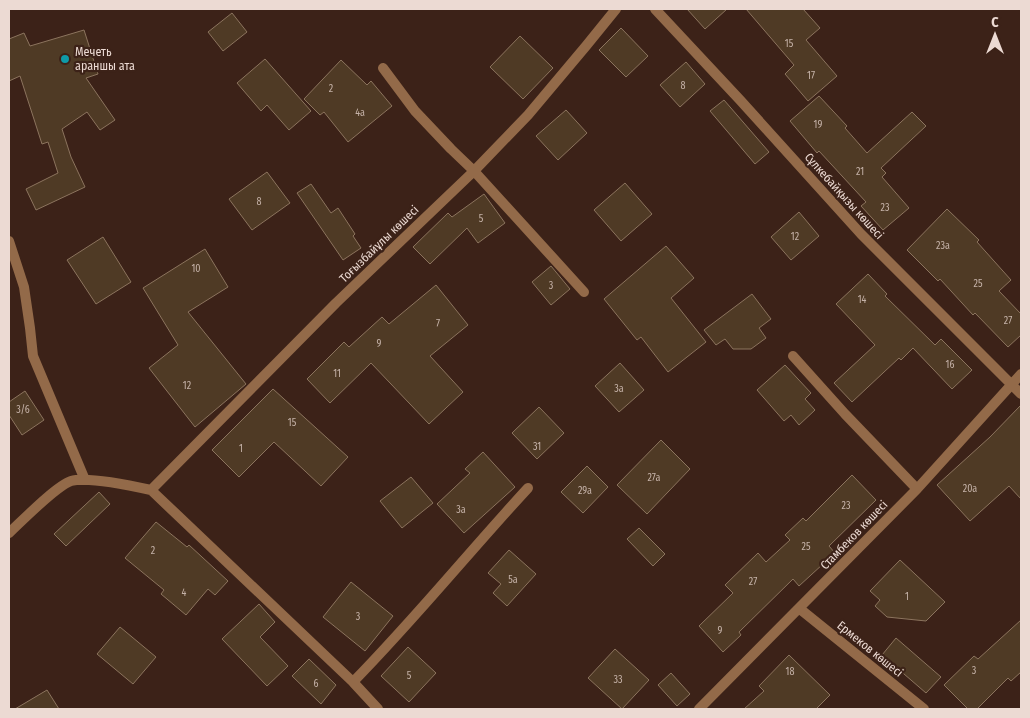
<svg xmlns="http://www.w3.org/2000/svg" width="1030" height="718" font-family="'Fira Sans Condensed',sans-serif">
	<style>
		.building { fill: #4f3a25; stroke: #8c745e }
		.lines { fill: none; stroke-linecap: round; stroke-linejoin: round }
		.minor { stroke: #936a49; stroke-width: 10 }
		.culture-dot { fill: #0f9aa8; stroke: #3c2218; stroke-width: 2 }
		.labels { text-anchor: middle; stroke-width: 4.5; stroke-linejoin: round; paint-order: stroke }
		.number-label { font-size: 10px; fill: #c5b2a8 }
		.poi-label { font-size: 12px; fill: #ecdad3; stroke: #3c2218; text-anchor: start }
		.street-label { font-size: 12px; fill: #ecdad3; stroke: #3c2218 }
	</style>
	<rect width="100%" height="100%" fill="#3c2218"/>
	<!-- building -->
	<path class="building" d="M687,9H727L705,29Z
		M746,9H803L820,28L806,40L837,76L808,101L785,74L794,65Z
		M232,13L247,32L223,51L208,32Z
		M621,28L648,56L626,77L599,50Z
		M84,30L98,74L86,78L115,120L100,130L87,112L62,129L71,157L85,187L36,210L26,189L58,173L48,142L42,144L20,76L9,81V39L24,33L30,46Z
		M520,36L553,68L523,99L490,67Z
		M265,59L311,111L289,130L267,105L261,111L237,83Z
		M341,60L367,85L371,81L392,106L348,142L324,112L320,115L304,99Z
		M686,62L705,84L680,107L660,85Z
		M819,96L847,126L845,128L867,153L912,112L926,126L881,168L886,173L882,177L909,208L883,230L861,206L866,202L819,151L817,153L790,121Z
		M724,100L769,152L755,164L710,111Z
		M566,110L587,133L558,160L536,136Z
		M267,172L290,203L252,230L229,199Z
		M625,183L652,214L621,241L594,210Z
		M311,184L331,213L338,208L355,234L353,236L361,248L343,260L297,193Z
		M484,194L505,223L478,243L467,228L430,264L413,247L448,213L452,217Z
		M947,209L979,240L977,242L1011,280L999,291L1021,314V335L1008,347L975,313L973,315L940,279L938,281L907,250Z
		M799,212L819,236L791,260L771,237Z
		M103,237L131,282L96,304L67,260Z
		M666,246L694,278L671,298L706,342L668,372L641,337L637,340L604,299Z
		M205,249L228,287L188,312L246,384L195,427L149,368L178,345L143,288Z
		M551,266L570,289L551,305L532,282Z
		M868,274L887,294L885,296L935,345L941,339L972,370L952,389L913,348L901,360L899,358L852,402L834,383L875,345L836,304Z
		M436,285L468,325L430,356L463,392L429,424L371,363L330,403L307,379L344,342L349,347L382,317L389,324Z
		M752,294L771,319L759,328L766,338L751,349H733L725,339L716,345L704,330Z
		M620,363L644,390L619,412L595,386Z
		M785,365L811,393L805,399L815,410L799,425L791,415L784,421L757,390Z
		M273,389L348,457L321,486L274,442L239,477L212,450Z
		M25,391L44,420L22,435L9,415V402Z
		M1021,405V499L1009,486L970,521L937,485L990,437Z
		M539,407L564,433L537,459L512,433Z
		M661,440L690,469L647,514L617,485Z
		M483,452L515,487L464,533L437,504L470,473L465,469Z
		M587,466L608,487L583,513L561,492Z
		M852,475L876,500L829,546L835,553L799,586L793,579L739,632L741,635L723,652L699,626L733,593L725,585L758,553L766,562L790,540L785,535L803,518L806,521Z
		M411,477L433,503L402,528L380,501Z
		M99,492L110,504L66,546L54,534Z
		M156,522L187,547L189,545L228,581L215,595L208,589L186,615L161,594L164,590L125,558Z
		M639,528L665,554L653,566L627,539Z
		M509,550L536,574L507,606L493,593L501,584L488,573Z
		M900,560L945,602L926,621L887,617L875,606L880,600L870,591Z
		M351,582L393,616L365,651L323,617Z
		M259,604L275,622L260,637L288,666L267,686L222,639Z
		M1021,620V672L1011,681L1008,678L977,709H968L944,685L974,656L978,659Z
		M120,627L156,657L133,684L97,654Z
		M896,638L941,677L926,693L882,655Z
		M408,647L436,673L409,702L381,676Z
		M615,649L649,680L622,709L588,678Z
		M789,655L830,695L816,709H744L764,691L759,686Z
		M309,659L336,685L321,704L292,676Z
		M671,673L690,694L677,706L658,685Z
		M47,690L59,709H15Z"/>
	<g class="lines">
		<!-- minor -->
		<path class="minor" d="M655,9L740,100L861,234L1021,394
			M383,68L415,111L451,149L474,171L584,292
			M9,241L24,287L30,328L33,356L85,480
			M793,356L845,414L917,489
			M151,490L336,303L474,171L528,115L586,46L616,9
			M9,533C22,521 56,486 71,481C88,476 133,486 151,490L353,682L378,709
			M800,609L924,709
			M353,682C414,620 469,552 528,488
			M699,709L917,489L1021,374"/>
	</g>
	<!-- markers -->
	<circle class="culture-dot" cx="65" cy="59" r="5"/>
	<g class="labels">
		<!-- number labels -->
		<g class="number-label">
			<text x="789" y="47">15</text>
			<text x="811" y="79">17</text>
			<text x="683" y="89">8</text>
			<text x="331" y="92">2</text>
			<text x="360" y="116">4а</text>
			<text x="818" y="128">19</text>
			<text x="860" y="175">21</text>
			<text x="259" y="205">8</text>
			<text x="885" y="211">23</text>
			<text x="481" y="222">5</text>
			<text x="795" y="240">12</text>
			<text x="943" y="249">23а</text>
			<text x="196" y="272">10</text>
			<text x="978" y="287">25</text>
			<text x="551" y="289">3</text>
			<text x="862" y="303">14</text>
			<text x="1008" y="324">27</text>
			<text x="438" y="327">7</text>
			<text x="379" y="347">9</text>
			<text x="950" y="368">16</text>
			<text x="337" y="377">11</text>
			<text x="187" y="389">12</text>
			<text x="619" y="392">3а</text>
			<text x="23" y="413">3/6</text>
			<text x="292" y="426">15</text>
			<text x="537" y="450">31</text>
			<text x="241" y="452">1</text>
			<text x="654" y="481">27а</text>
			<text x="970" y="492">20а</text>
			<text x="585" y="494">29а</text>
			<text x="846" y="509">23</text>
			<text x="461" y="513">3а</text>
			<text x="806" y="550">25</text>
			<text x="153" y="554">2</text>
			<text x="513" y="583">5а</text>
			<text x="753" y="585">27</text>
			<text x="184" y="596">4</text>
			<text x="907" y="600">1</text>
			<text x="358" y="620">3</text>
			<text x="720" y="634">9</text>
			<text x="974" y="674">3</text>
			<text x="790" y="675">18</text>
			<text x="409" y="679">5</text>
			<text x="618" y="683">33</text>
			<text x="316" y="687">6</text>
		</g>
		<!-- poi labels -->
		<g class="poi-label">
			<text x="75" y="56">Мечеть<tspan x="75" dy="14">араншы ата</tspan></text>
		</g>
		<!-- street labels -->
		<g class="street-label">
			<text transform="translate(844 196) rotate(48)" y="4">Сұлкебайқызы көшесі</text>
			<text transform="translate(379 244) rotate(-44)" y="4">Тоғызбайұлы көшесі</text>
			<text transform="translate(854 535) rotate(-46)" y="4">Стамбеков көшесі</text>
			<text transform="translate(870 649) rotate(39)" y="4">Ермеков көшесі</text>
		</g>
	</g>
	<!-- border -->
	<rect width="1030" height="718" fill="none" stroke="#ecdad3" stroke-width="20"/>
	<!-- north arrow -->
	<g transform="translate(995 35)" stroke="#3c2218" stroke-width="4" paint-order="stroke">
	<path d="M0-4L9 19L0 12L-9 19Z" fill="#ecdad3"/>
	<text y="-8" font-size="14" font-weight="bold" text-anchor="middle" fill="#ecdad3">С</text>
	</g>
</svg>
